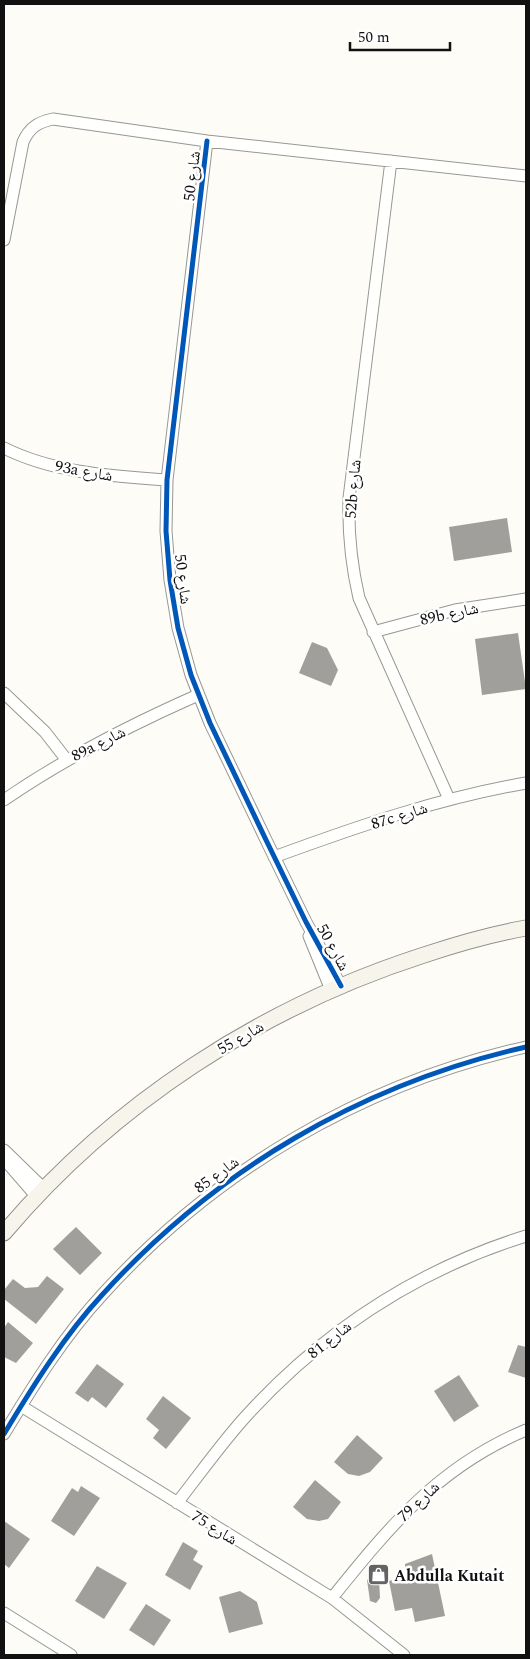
<svg xmlns="http://www.w3.org/2000/svg" width="530" height="1659" font-family="Spectral,'Noto Naskh Arabic',serif">
	<style>
		.building { fill: #a19f9c }
		.lines { fill: none; stroke-linecap: round; stroke-linejoin: round }
		.street-casing { stroke: #979795; stroke-width: 13 }
		.secondary-casing { stroke: #8e8d8b; stroke-width: 17 }
		.street { stroke: #fffffe; stroke-width: 11 }
		.secondary { stroke: #f6f4eb; stroke-width: 15 }
		.cycleway-casing { stroke: #fff; stroke-width: 8 }
		.cycleway { stroke: #0057b8; stroke-width: 5 }
		.labels { text-anchor: middle; stroke-width: 5; stroke-linejoin: round; paint-order: stroke }
		.street-label { font-size: 16px; fill: #111; stroke: #fff }
		.poi-label { font-size: 16px; font-weight: bold; fill: #111; stroke: #fff; text-anchor: start }
	</style>
	<rect width="100%" height="100%" fill="#fdfcf7"/>
	<!-- building -->
	<path class="building" d="M507,518L512,552L454,561L449,527Z
		M518,633L526,689L482,695L475,639Z
		M312,642L327,648L338,670L331,686L299,673Z
		M76,1227L102,1253L80,1275L53,1249Z
		M47,1276L64,1289L36,1324L4,1299V1290L13,1279L25,1288L38,1287Z
		M8,1322L33,1343L16,1363L4,1357V1328Z
		M518,1345L526,1347V1378L508,1372Z
		M97,1364L124,1384L106,1408L92,1397L88,1402L75,1393Z
		M459,1375L479,1406L454,1422L434,1391Z
		M163,1396L191,1418L166,1449L153,1438L159,1430L146,1419Z
		M357,1435L383,1458L370,1472L359,1476L348,1474L334,1462Z
		M315,1480L341,1502L328,1519L319,1521L307,1519L293,1507Z
		M81,1486L100,1498L74,1536L51,1521L72,1488L78,1492Z
		M4,1521L30,1539L9,1568L4,1564Z
		M183,1542L198,1551L193,1560L203,1566L190,1590L165,1575Z
		M432,1554L445,1616L415,1622L412,1608L395,1611L389,1581L405,1576V1564Z
		M97,1566L127,1583L104,1619L75,1601Z
		M374,1573L379,1578L380,1598L376,1603L370,1601L367,1580Z
		M240,1591L257,1602L263,1624L229,1633L219,1597Z
		M146,1604L171,1620L154,1646L129,1630Z"/>
	<g class="lines">
		<defs>
			<path id="street" d="M207,141L167,480L166,531L170,580L178,628L191,675L210,723L267,842L306,922L341,986
				M391,161L349,498C348,533 351,564 359,598L449,799
				M4,240L23,142C29,128 38,122 53,119L207,141L526,176
				M4,448C54,473 111,476 167,480
				M373,632L455,610L526,599
				M4,693L45,732L66,759
				M4,800C65,758 130,725 198,695
				M274,857C356,827 439,798 526,783
				M309,936L331,990
				M4,1150L43,1188
				M4,1159L36,1196
				M21,1406L332,1598L404,1655
				M4,1434C33,1386 64,1336 102,1295C215,1170 362,1084 526,1047
				M177,1503C200,1474 222,1442 248,1414C325,1330 417,1270 526,1236
				M332,1598C390,1526 438,1467 526,1430
				M4,1613L71,1655"/>
			<path id="secondary" d="M4,1233C114,1103 262,1007 424,955C457,944 492,934 526,928"/>
		</defs>
		<!-- street casing -->
		<use href="#street" class="street-casing"/>
		<!-- secondary casing -->
		<use href="#secondary" class="secondary-casing"/>
		<!-- street -->
		<use href="#street" class="street"/>
		<!-- secondary -->
		<use href="#secondary" class="secondary"/>
		<defs>
			<path id="cycleway" d="M207,141L167,480L166,531L170,580L178,628L191,675L210,723L267,842L306,922L341,986
				M4,1434C33,1386 64,1336 102,1295C215,1170 362,1084 526,1047"/>
		</defs>
		<!-- cycleway casing -->
		<use href="#cycleway" class="cycleway-casing"/>
		<!-- cycleway -->
		<use href="#cycleway" class="cycleway"/>
	</g>
	<!-- icons -->
	<defs>
		<symbol id="shop-square" viewBox="-11 -11 22 22"><rect x="-9" y="-9" width="18" height="18" rx="4" fill="#646362" stroke="#fff"/><path d="M-5-2.5h2.3a2.7 3.5 0 0 1 5.4 0H5L5.5 6h-11ZM-1.5-2.5h3a1.5 2.3 0 0 0-3 0Z" fill="#fff"/></symbol>
	</defs>
	<g fill-rule="evenodd">
		<use href="#shop-square" x="366" y="1562" width="25" height="25"/>
	</g>
	<g class="labels">
		<!-- street labels -->
		<g class="street-label">
			<text transform="translate(191 176) rotate(-83)" y="6">شارع 50</text>
			<text transform="translate(84 470) rotate(10)" y="6">93a شارع</text>
			<text transform="translate(352 489) rotate(-85)" y="6">52b شارع</text>
			<text transform="translate(184 579) rotate(83)" y="6">شارع 50</text>
			<text transform="translate(449 613) rotate(-12)" y="6">89b شارع</text>
			<text transform="translate(98 743) rotate(-27)" y="6">89a شارع</text>
			<text transform="translate(399 815) rotate(-17)" y="6">87c شارع</text>
			<text transform="translate(334 947) rotate(61)" y="6">شارع 50</text>
			<text transform="translate(240 1037) rotate(-30)" y="6">شارع 55</text>
			<text transform="translate(216 1174) rotate(-36)" y="6">شارع 85</text>
			<text transform="translate(329 1339) rotate(-38)" y="6">شارع 81</text>
			<text transform="translate(418 1501) rotate(-43)" y="6">شارع 79</text>
			<text transform="translate(215 1527) rotate(32)" y="6">شارع 75</text>
		</g>
		<!-- poi labels -->
		<g class="poi-label">
			<text x="394" y="1581">Abdulla Kutait</text>
		</g>
	</g>
	<!-- border -->
	<rect width="530" height="1659" fill="none" stroke="#111111" stroke-width="10"/>
	<!-- scale -->
	<path d="M350 42v8h100v-8" fill="none" stroke="#111111" stroke-width="2.5"/>
	<text x="358" y="42" font-size="15" fill="#111111" stroke="#ffffff" stroke-width="4" paint-order="stroke">50 m</text>
</svg>
